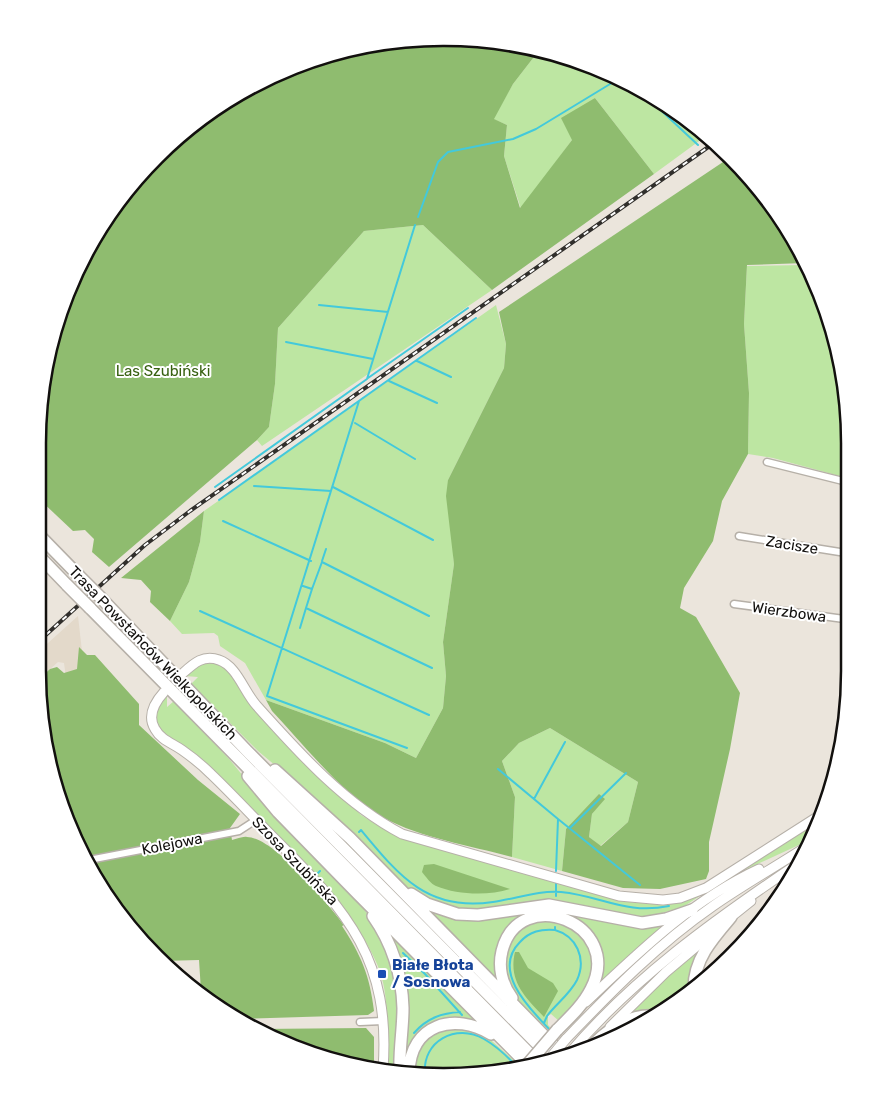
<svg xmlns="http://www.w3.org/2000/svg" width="887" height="1114" font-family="Rubik,sans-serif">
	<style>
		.built { fill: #e3d9ca }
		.green { fill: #bde6a2 }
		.forest { fill: #8fbc6f }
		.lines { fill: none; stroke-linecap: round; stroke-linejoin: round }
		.stream { stroke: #43c9db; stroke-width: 2 }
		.street-casing { stroke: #b6b0a8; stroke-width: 9 }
		.secondary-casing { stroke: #b6b0a8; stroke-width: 11 }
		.highway-casing { stroke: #b6b0a8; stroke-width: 14 }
		.street { stroke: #fff; stroke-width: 6 }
		.secondary { stroke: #fff; stroke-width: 9 }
		.highway { stroke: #fff; stroke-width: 11 }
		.rail-casing { stroke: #312f2c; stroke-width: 4 }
		.rail { stroke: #fff; stroke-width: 2; stroke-dasharray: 5.5; stroke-linecap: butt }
		.secondary-bridge-casing { stroke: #b6b0a8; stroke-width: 11; stroke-linecap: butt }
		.highway-bridge-casing { stroke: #b6b0a8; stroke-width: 14; stroke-linecap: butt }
		.secondary-bridge { stroke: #fff; stroke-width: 9 }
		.highway-bridge { stroke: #fff; stroke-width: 11 }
		.transit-dot { fill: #1a4fb4; stroke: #fff; stroke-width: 2 }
		.labels { text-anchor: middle; stroke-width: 4; stroke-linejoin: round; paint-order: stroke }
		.park-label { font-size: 15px; fill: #386111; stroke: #fff }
		.street-label { font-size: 15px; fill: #12100e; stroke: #fff }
		.transit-label { font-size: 15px; font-weight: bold; fill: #164399; stroke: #fff; text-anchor: start }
		.rim { fill: none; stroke: #12100e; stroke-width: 2.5 }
	</style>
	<rect width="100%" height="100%" fill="#ebe5dc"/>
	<!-- built -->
	<path class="built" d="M78,616L85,678L67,685L64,663L58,662L39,679L38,652Z"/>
	<!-- green -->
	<path class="green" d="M537,53H553L600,73L602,71C639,85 677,109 706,136L654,174L595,98L572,140L521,209L504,156L507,125L493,119L513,84Z
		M423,225L492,290L262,446L257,440L269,427L275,384L278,328L364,231Z
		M805,265L836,338L849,417L847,478L773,458L748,454L749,393L744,324L747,266Z
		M496,305L506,344L504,368L448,480L454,564L443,642L446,676L443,708L416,758L385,743L266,700L245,663L220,646L218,636L214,633L182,634L170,621L189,582L200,542L204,511Z
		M210,662L217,663L226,669L258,712L361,815L382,828L441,850L629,902L666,905L682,901L820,820L812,837L801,844L729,877L683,907L641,919L565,903L492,909L456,908L441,905L413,891L400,882L289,777L258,751L191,684L198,677L185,676L201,664Z
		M167,695V707L174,701L230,760L289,832L359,903L373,921L384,941L398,989L397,1070L386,1069C386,1034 391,996 377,964C354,911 311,871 271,830C248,807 226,783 202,760C190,749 165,739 158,725C153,713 159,703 167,695Z
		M550,728L638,782L628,822L600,846L589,837L592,814L604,799L566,829L562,871L512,857L515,797L502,761L519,743Z
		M421,904L436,911L534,909L673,922L634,952L594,989L600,972L585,926L573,917L545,911L503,936V988Z
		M556,919L584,936L593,958L589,982L576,1004L559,1021L551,1014L548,1016V1025L552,1029L550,1031C538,1020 524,1008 514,995C498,972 503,932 532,922C539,919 549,920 556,919Z
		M385,924L483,1026L433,1025L406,1068L404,1032Z
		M702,945L691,980L690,991L659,1013L624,1017L638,1002Z
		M450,1026L484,1034L520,1066L443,1076L413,1072C415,1045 428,1037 450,1026Z"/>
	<!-- forest -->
	<path class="forest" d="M470,38L553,53H537L513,84L494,119L507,125L504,156L520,208L572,140L561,118L595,98L654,174L492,290L423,225L364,231L278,328L275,384L269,427L257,440L109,567L92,552L94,539L85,530L73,531L38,498V417L59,313L92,240L138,176L241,92L313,59L391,41Z
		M729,158C760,187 788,224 805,263L747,265L744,324L749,393L748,454L722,501L713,541L684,588L680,608L696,617L740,693L730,749L709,842V871L706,879L660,889L623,888L562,871L566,829L599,794L605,799L592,814L589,837L601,846L628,822L638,782L550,728L519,743L502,761L515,797L512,857C472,846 421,838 384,818C344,796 304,745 272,711L266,700L385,743L416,758L443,708L446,676L443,642L454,564L446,496L448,480L504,368L506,344L499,312Z
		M204,511L200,542L189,582L170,621L150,602L151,591L141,580L121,578Z
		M79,647L87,655H95L139,704V725L198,780L240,814L230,828L232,840C237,839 243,836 247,837C275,838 327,903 344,925L342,926C361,955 370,976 374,1011L368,1015L236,1019L201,991L199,960L161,961L156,957L92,873L51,775L39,679L50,669L57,667L64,673L77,669Z
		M434,864L510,889C488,896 458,895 436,886C431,884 426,877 422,872L424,865Z
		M515,952H519L528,968L553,983L558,991L544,1017C525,997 508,981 515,952Z
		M366,1028L374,1037V1067L338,1063L258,1029Z"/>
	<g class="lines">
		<!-- stream -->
		<path class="stream" d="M637,88L698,145
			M418,217L438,162L448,152L513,139L536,129L620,78
			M319,305L388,312
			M286,342L373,359
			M417,361L451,377
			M368,378L468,308
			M389,381L437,403
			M359,401L267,696L407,748
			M355,423L415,459
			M254,486L331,491
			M215,487L367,379L415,225
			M333,487L433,540
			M219,500L476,318
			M223,521L311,561
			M322,561L326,549
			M303,586L312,589L322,562L429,616
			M312,589L306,608L432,668
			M200,611L429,715
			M300,628L306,608
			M498,769L558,819L556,871
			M534,799L565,742
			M558,819L640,885
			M570,828L626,773
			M359,832L361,830C399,876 428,912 493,902C515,899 539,890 561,892C602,896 626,915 669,906
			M318,873L320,871
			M556,896V883
			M403,953L425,974L462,1015
			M544,1023L547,1016C556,1004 570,994 577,980C587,958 576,936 555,930V927
			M550,1030C530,1009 491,971 520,942C530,931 541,929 555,930
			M414,1033C427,1018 442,1013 460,1012
			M503,1069L514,1064
			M425,1074C422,1041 456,1023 484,1039C496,1046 508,1057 517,1067"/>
		<defs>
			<path id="street" d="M767,462L847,482
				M739,536L846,553
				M734,604L844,619
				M86,859L89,860L239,831L256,820
				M360,1022L383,1021"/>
			<path id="secondary" d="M182,674C193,664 203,654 219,660C237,666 244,692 257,706C300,754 345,804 402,834L619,896L663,900L680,898L706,888L822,814
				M164,692C155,702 147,716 155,729C161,740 172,743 182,750C192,757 202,765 211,774C234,796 255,819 277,841C348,912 391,961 383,1069
				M726,921L751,901
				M586,1002C639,952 692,900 759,869
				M610,1027L666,972L716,930
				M566,1039C612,991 658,944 713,906C743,885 775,867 806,847
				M568,1055C632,979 714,920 796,865"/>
			<path id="highway" d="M38,534L78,575
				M38,555L67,585
				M101,598L247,751L554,1061
				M90,608L540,1064
				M275,770L350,838L564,1056
				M248,776L278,812L358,894L528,1065
				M411,894L427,904L457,914L478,915L549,905L642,923L666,919L692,910
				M373,916C392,943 402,976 403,1008C403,1029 399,1050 400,1071
				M694,988C694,959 713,938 731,917
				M512,998C502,984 498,967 502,951C519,883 625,923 591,989C583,1005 570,1017 557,1030
				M595,1043C611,1027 632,1014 655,1016
				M409,1072C411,1024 454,1012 491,1034"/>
		</defs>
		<!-- street casing -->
		<use href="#street" class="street-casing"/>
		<!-- secondary casing -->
		<use href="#secondary" class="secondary-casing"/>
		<!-- highway casing -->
		<use href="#highway" class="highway-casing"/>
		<!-- street -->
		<use href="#street" class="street"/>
		<!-- secondary -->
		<use href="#secondary" class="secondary"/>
		<!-- highway -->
		<use href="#highway" class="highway"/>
		<defs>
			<path id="rail" d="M38,642L145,545L190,511L714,143"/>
		</defs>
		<!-- rail casing -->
		<use href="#rail" class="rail-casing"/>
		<!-- rail -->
		<use href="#rail" class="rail"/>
		<defs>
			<path id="secondary-bridge" d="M546,1063L566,1039"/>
			<path id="highway-bridge" d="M78,575L101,598
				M67,585L90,608
				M527,1065L557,1030"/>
		</defs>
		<!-- secondary-bridge casing -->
		<use href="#secondary-bridge" class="secondary-bridge-casing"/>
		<!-- highway-bridge casing -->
		<use href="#highway-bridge" class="highway-bridge-casing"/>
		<!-- secondary-bridge -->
		<use href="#secondary-bridge" class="secondary-bridge"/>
		<!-- highway-bridge -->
		<use href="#highway-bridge" class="highway-bridge"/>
	</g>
	<!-- markers -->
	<rect class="transit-dot" x="377" y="969" width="10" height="10" rx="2.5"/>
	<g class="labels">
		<!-- park labels -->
		<g class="park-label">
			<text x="163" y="376">Las Szubiński</text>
		</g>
		<!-- street labels -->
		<g class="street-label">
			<text transform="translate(792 545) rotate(9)" y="5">Zacisze</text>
			<text transform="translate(789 612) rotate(8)" y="5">Wierzbowa</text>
			<text transform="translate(153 653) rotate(46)" y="5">Trasa Powstańców Wielkopolskich</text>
			<text transform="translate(172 844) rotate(-11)" y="5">Kolejowa</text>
			<text transform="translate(295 861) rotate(46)" y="5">Szosa Szubińska</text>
		</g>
		<!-- transit labels -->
		<g class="transit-label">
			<text x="392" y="970">Białe Błota<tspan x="392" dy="17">/ Sosnowa</tspan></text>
		</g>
	</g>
	<!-- crop -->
	<path d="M0 0H887V1114H0ZM443 46H444A397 397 0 0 1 841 443V671A397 397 0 0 1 444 1068H443A397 397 0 0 1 46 671V443A397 397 0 0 1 443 46Z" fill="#fff" fill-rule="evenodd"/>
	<path class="rim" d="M443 46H444A397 397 0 0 1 841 443V671A397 397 0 0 1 444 1068H443A397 397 0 0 1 46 671V443A397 397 0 0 1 443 46Z"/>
</svg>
